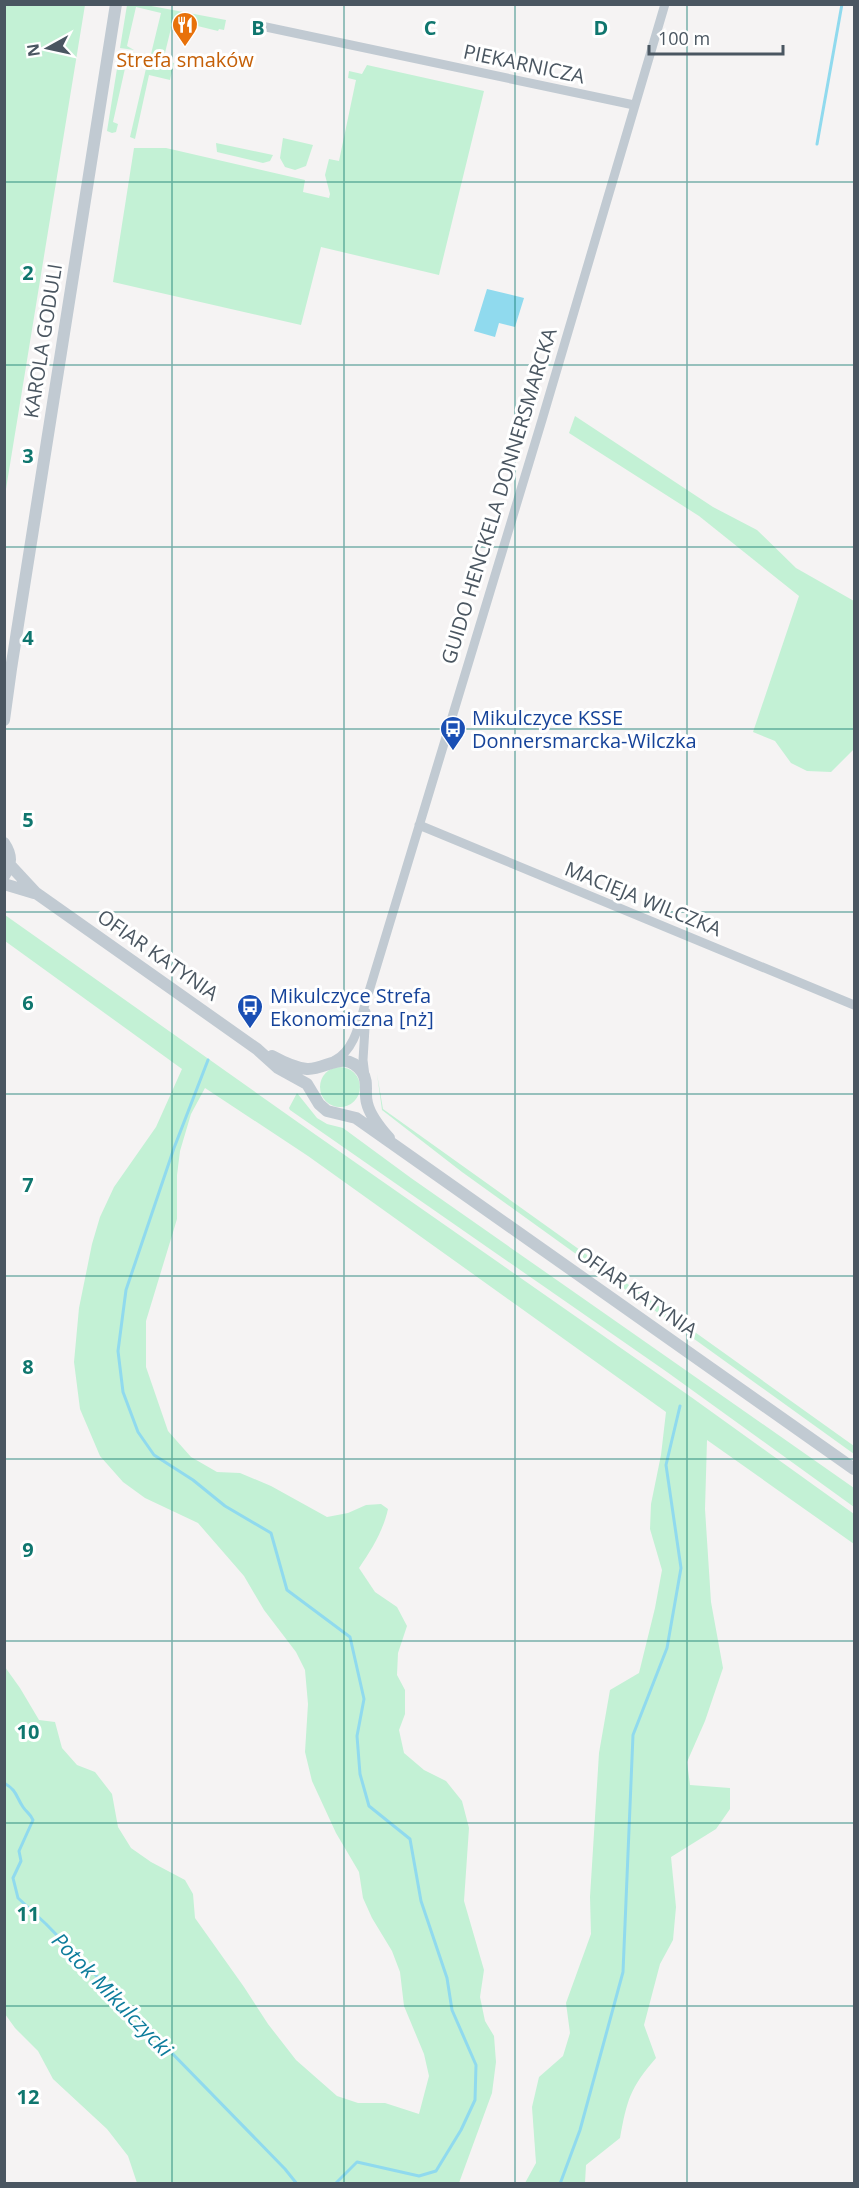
<svg xmlns="http://www.w3.org/2000/svg" width="859" height="2188" font-family="'Open Sans',sans-serif">
	<style>
		.green { fill: #c3f1d5 }
		.water { fill: #90daee }
		.lines { fill: none; stroke-linecap: round; stroke-linejoin: round }
		.stream { stroke: #90daee; stroke-width: 3 }
		.minor { stroke: #c1cad2; stroke-width: 9 }
		.tertiary { stroke: #c1cad2; stroke-width: 12 }
		.grid { fill: none; stroke: #0f766e; stroke-width: 1.5; stroke-opacity: 0.55 }
		.labels { text-anchor: middle; stroke-width: 6; stroke-linejoin: round; paint-order: stroke }
		.food-label { font-size: 20px; fill: #c56008; stroke: #fff }
		.street-label { font-size: 20px; fill: #4a5661; stroke: #fff }
		.transit-label { font-size: 20px; fill: #164399; stroke: #fff; text-anchor: start }
		.water-label { font-size: 21px; font-style: italic; fill: #0c7c9b; stroke: #fff }
		.grid-label { font-size: 20px; text-anchor: middle; font-weight: bold; fill: #0f766e; stroke: #fff; stroke-width: 6; stroke-linejoin: round; paint-order: stroke }
	</style>
	<rect width="100%" height="100%" fill="#f5f3f3"/>
	<!-- green -->
	<path class="green" d="M5,4L85,5L5,495L4,5Z
		M127,5H146L226,20L224,30L219,29L218,31L173,20L164,57L151,54L161,13L136,7L127,46L134,50L120,48Z
		M120,50L135,53V56L128,55L113,122L118,124L116,132L112,133L107,131Z
		M142,55L174,63L170,80L149,75L135,139L130,137L148,60L142,58Z
		M367,65L484,91L439,275L321,247L301,325L113,282L134,148H166L305,180L303,192L329,198L330,194L325,175L329,159L339,161L356,80L348,78L349,71L362,74Z
		M283,138L313,145L306,166L295,170L285,167L280,158Z
		M216,143L273,155L270,161L263,163L217,152Z
		M575,416L713,507L757,530L796,568L854,601V749L831,772L807,771L791,763L775,741L753,732L799,596L699,516L569,433Z
		M5,915L316,1135L691,1397L854,1514V1544L707,1440L705,1509L711,1602L723,1668L705,1721L687,1762L690,1785L730,1788V1809L716,1829L671,1857L676,1907L673,1940L660,1964L644,2025L656,2058C630,2088 627,2100 620,2138L586,2165L585,2183H525L536,2163L532,2107L539,2077L563,2056L570,2033L566,2003L591,1934L590,1897L599,1753L610,1690L639,1673L655,1608L662,1570L650,1529L651,1504L661,1455L666,1412L308,1156L205,1088L191,1114L180,1151L177,1175V1219L146,1321V1367L168,1431L191,1457L217,1472L240,1473L271,1486L327,1517L348,1513L366,1505L381,1504L388,1509C383,1531 372,1549 359,1568L375,1592L397,1607L407,1626L398,1653L397,1675L405,1690V1714L399,1730L404,1753L424,1770L446,1781L462,1801L469,1828L464,1901L484,1970L480,1997L485,2021L494,2036L496,2062L492,2093L459,2183H137L128,2156L107,2129L53,2079L38,2051L15,2028L5,2014V1667L20,1688L39,1720L55,1722L62,1748L77,1765L95,1772L112,1794L118,1827L131,1848L151,1862L185,1880L193,1894L195,1918L244,1987L268,2024L296,2060L337,2096L358,2103H385L419,2114L429,2076L424,2054L404,2006L400,1972L392,1951L372,1918L363,1898L359,1872L336,1833L312,1781L305,1752L308,1704L305,1670L296,1652L264,1610L244,1576L198,1523L145,1498L123,1482L100,1456L80,1409L74,1362L79,1308L92,1244L100,1217L114,1187L156,1127L182,1069L5,941Z
		M320 1087a20 20 0 1 1 40 0a20 20 0 1 1-40 0Z
		M377,1074L383,1109L854,1446V1454L462,1172L382,1110Z
		M297,1093L317,1118L327,1124L343,1128L411,1178L854,1488V1507L667,1372L290,1110L289,1108Z"/>
	<!-- water -->
	<path class="water" d="M487,289L524,298L515,327L499,323L495,337L474,331Z"/>
	<g class="lines">
		<!-- stream -->
		<path class="stream" d="M817,144L842,4
			M208,1060L174,1148L126,1290L118,1351L123,1392L138,1432L154,1455L193,1480L225,1506L271,1533L287,1590L350,1637L364,1699L357,1736L360,1774L369,1806L410,1839L421,1901L447,1978L452,2010L476,2065L475,2100L461,2130L436,2171L419,2176L357,2162L335,2184
			M4,1783C17,1790 16,1797 23,1807C27,1813 30,1813 33,1820L19,1851L21,1861L13,1878L18,1898L46,1924L285,2169L297,2184
			M560,2184L580,2130L623,1972L633,1735L667,1648L681,1568L666,1465L680,1406"/>
		<!-- minor -->
		<path class="minor" d="M266,27L634,105
			M419,825L854,1005
			M335,1060C356,1049 360,1019 367,998L542,420L665,4
			M365,1076L363,1060L366,1012"/>
		<!-- tertiary -->
		<path class="tertiary" d="M4,720L11,669L116,4
			M4,843C12,855 12,864 4,876
			M10,865L36,893L257,1049L278,1068L307,1084L319,1104L327,1111L356,1118L854,1469
			M4,884L34,893
			M272,1056C283,1062 295,1068 307,1069C327,1070 344,1048 362,1072C369,1082 364,1092 367,1103C370,1116 380,1128 389,1138"/>
	</g>
	<!-- grid -->
	<path class="grid" d="M172,4V2184M344,4V2184M515,4V2184M687,4V2184M4,182H854M4,365H854M4,547H854M4,729H854M4,912H854M4,1094H854M4,1276H854M4,1459H854M4,1641H854M4,1823H854M4,2006H854"/>
	<!-- icons -->
	<defs>
		<symbol id="restaurant-pin" viewBox="-11 -11 22 30"><path d="M0 17L-7.5 6A9.5 9.5 0 1 1 7.5 6Z" fill="#e8710a" stroke="#fff"/><path d="M-5-6h1v4h1v-4h1v4h1v-4h1v5L-1.5 .5V6h-2V.5L-5-1ZM5-6V6H3V1.5H1.5Q1.5-4 5-6Z" fill="#fff"/></symbol>
		<symbol id="bus-pin" viewBox="-11 -11 22 30"><path d="M0 17L-7.5 6A9.5 9.5 0 1 1 7.5 6Z" fill="#1a4fb4" stroke="#fff"/><path d="M-5-6H5V4H4V6H2V4H-2V6H-4V4H-5ZM-3.5-4V0h7V-4ZM-3.5 1.2v1.5H-2V1.2ZM2 1.2v1.5H3.5V1.2Z" fill="#fff"/></symbol>
	</defs>
	<g fill-rule="evenodd">
		<use href="#restaurant-pin" x="170" y="10" width="30" height="40"/>
		<use href="#bus-pin" x="438" y="714" width="30" height="40"/>
		<use href="#bus-pin" x="235" y="992" width="30" height="40"/>
	</g>
	<g class="labels">
		<!-- food labels -->
		<g class="food-label">
			<text x="185" y="67">Strefa smaków</text>
		</g>
		<!-- street labels -->
		<g class="street-label">
			<text transform="translate(524 64) rotate(12)" y="7">PIEKARNICZA</text>
			<text transform="translate(43 341) rotate(-81)" y="7">KAROLA GODULI</text>
			<text transform="translate(499 496) rotate(-73)" y="7">GUIDO HENCKELA DONNERSMARCKA</text>
			<text transform="translate(643 899) rotate(22)" y="7">MACIEJA WILCZKA</text>
			<text transform="translate(158 955) rotate(35)" y="7">OFIAR KATYNIA</text>
			<text transform="translate(637 1292) rotate(35)" y="7">OFIAR KATYNIA</text>
		</g>
		<!-- transit labels -->
		<g class="transit-label">
			<text x="472" y="725">Mikulczyce KSSE<tspan x="472" dy="23">Donnersmarcka-Wilczka</tspan></text>
			<text x="270" y="1003">Mikulczyce Strefa<tspan x="270" dy="23">Ekonomiczna [nż]</tspan></text>
		</g>
		<!-- water labels -->
		<g class="water-label">
			<text transform="translate(112 1995) rotate(46)" y="7">Potok Mikulczycki</text>
		</g>
	</g>
	<g class="grid-label">
		<text x="258" y="35">B</text>
		<text x="430" y="35">C</text>
		<text x="601" y="35">D</text>
		<text x="28" y="280">2</text>
		<text x="28" y="463">3</text>
		<text x="28" y="645">4</text>
		<text x="28" y="827">5</text>
		<text x="28" y="1010">6</text>
		<text x="28" y="1192">7</text>
		<text x="28" y="1374">8</text>
		<text x="28" y="1557">9</text>
		<text x="28" y="1739">10</text>
		<text x="28" y="1921">11</text>
		<text x="28" y="2104">12</text>
	</g>
	<!-- border -->
	<rect width="859" height="2188" fill="none" stroke="#4a5661" stroke-width="12"/>
	<!-- north arrow -->
	<g transform="translate(48 48) rotate(262)" stroke="#ffffff" stroke-width="4.5" paint-order="stroke">
	<path d="M0-4.5L10 22L0 15L-10 22Z" fill="#4a5661"/>
	<text y="-9" font-size="16" font-weight="bold" text-anchor="middle" fill="#4a5661">N</text>
	</g>
	<!-- scale -->
	<path d="M649 45v9h134v-9" fill="none" stroke="#4a5661" stroke-width="3"/>
	<text x="658" y="45" font-size="18" fill="#4a5661" stroke="#ffffff" stroke-width="4.5" paint-order="stroke">100 m</text>
</svg>
